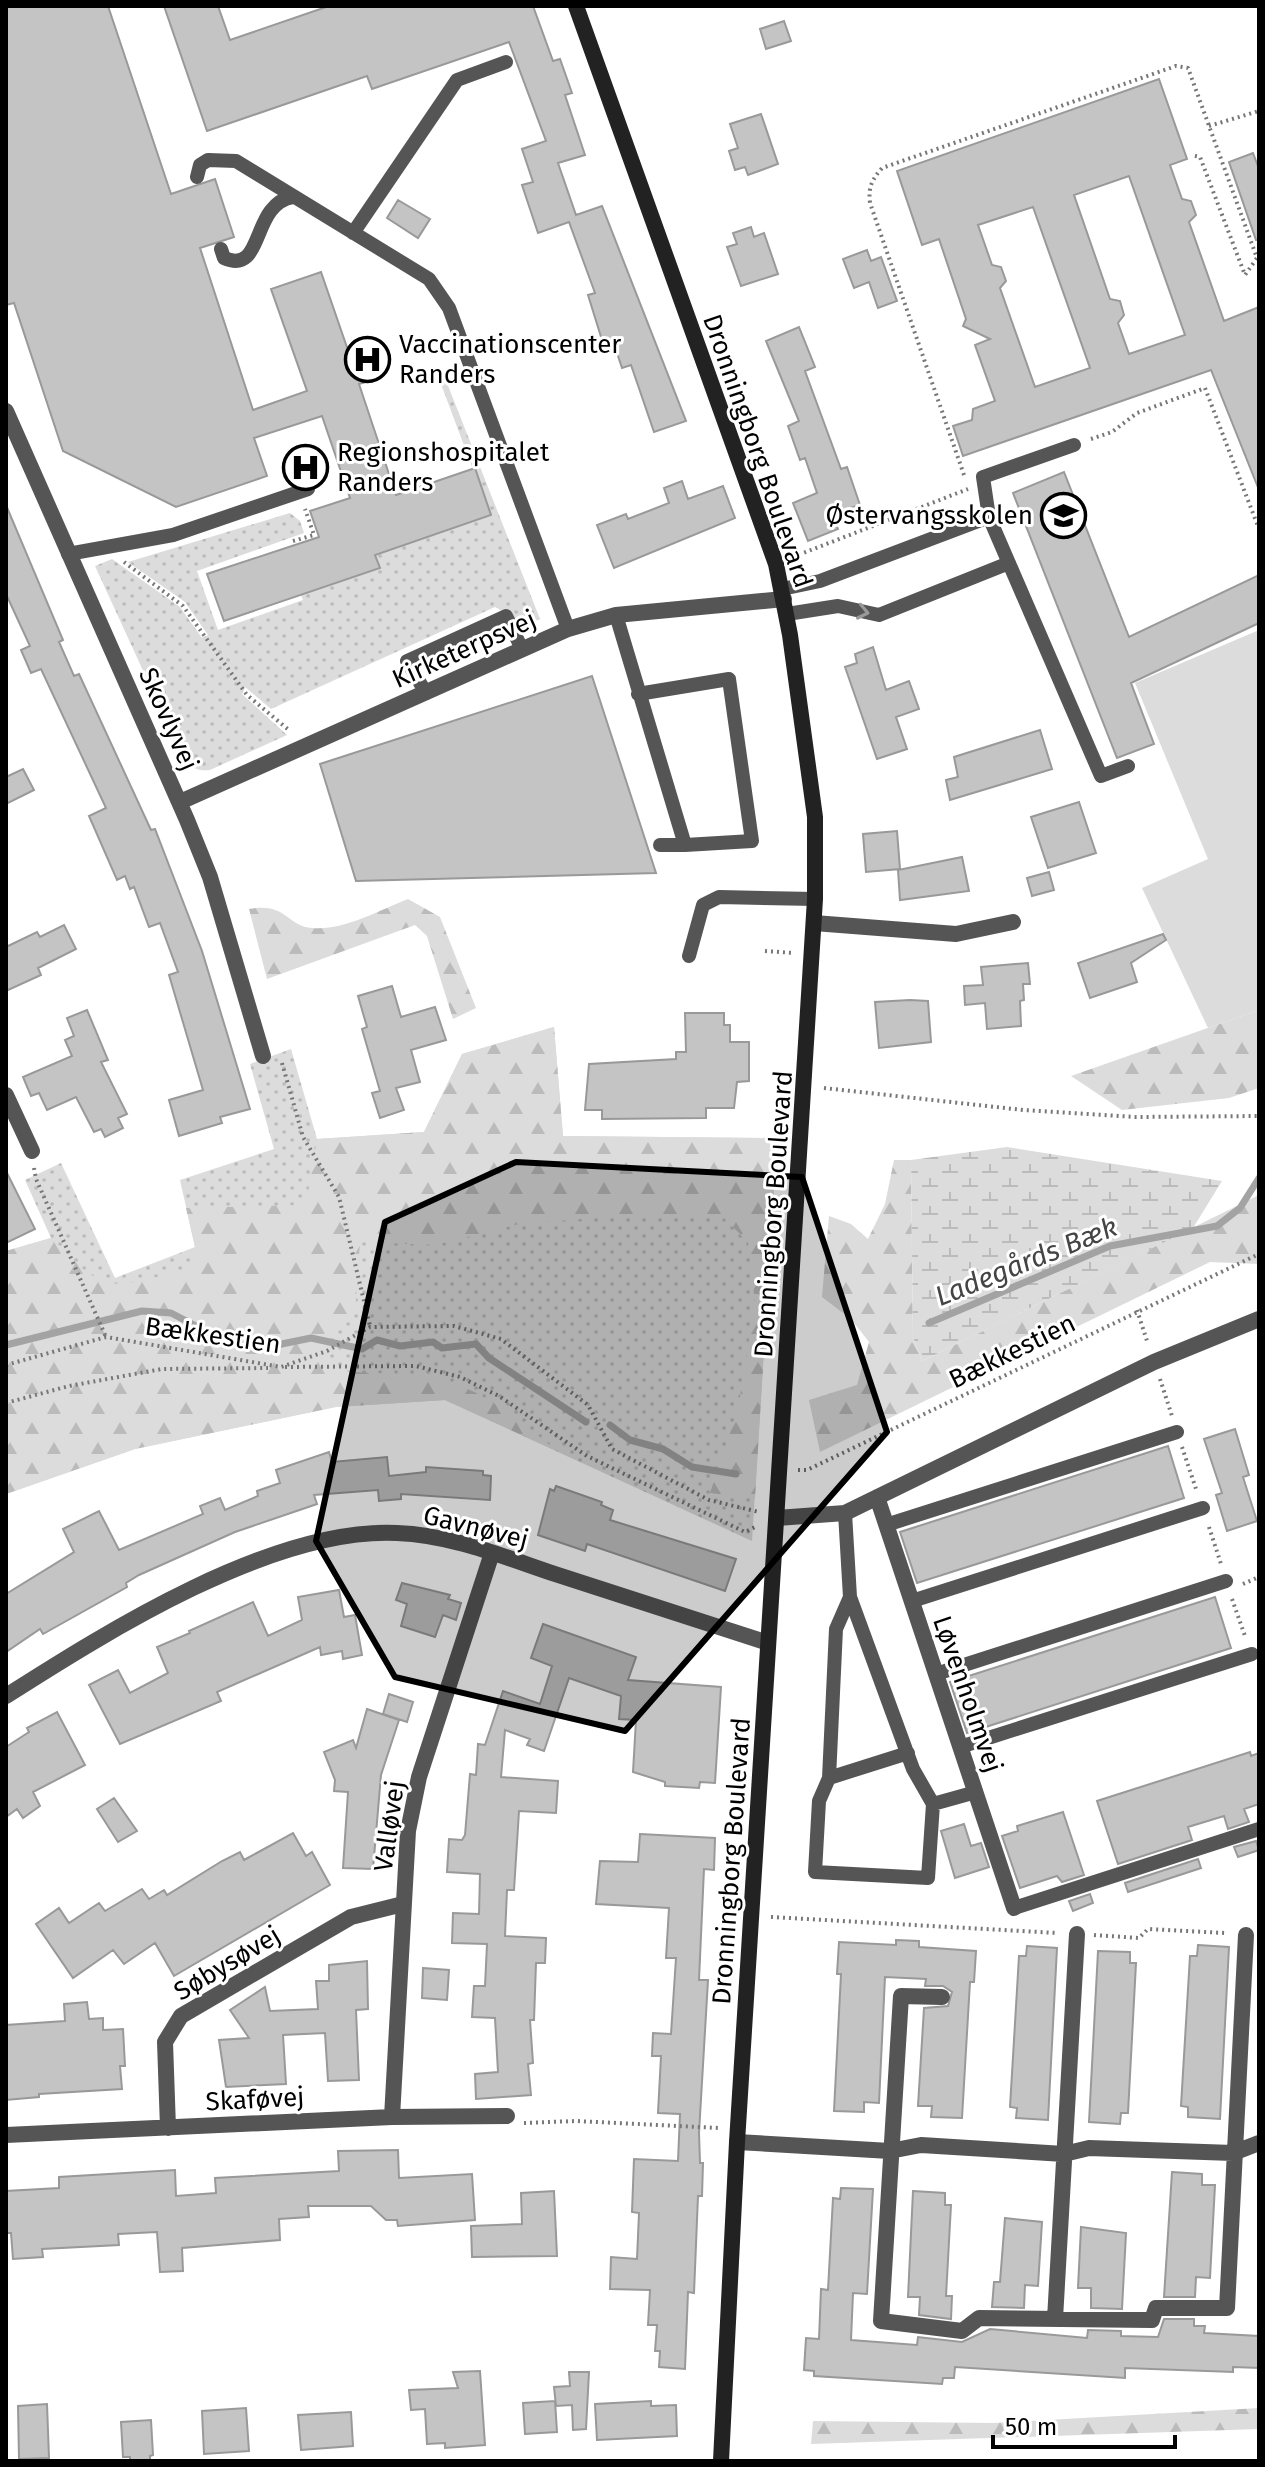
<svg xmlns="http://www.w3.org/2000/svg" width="1265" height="2467" font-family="'Fira Sans',sans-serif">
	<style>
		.grass { fill: url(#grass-dots) }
		.forest { fill: url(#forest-firs) }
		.wetland { fill: url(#wetland-marsh) }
		.pitch { fill: #dcdcdc }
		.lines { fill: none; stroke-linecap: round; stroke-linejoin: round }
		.stream { stroke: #a3a3a3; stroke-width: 7 }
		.building { fill: #c4c4c4; stroke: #999; stroke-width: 2; fill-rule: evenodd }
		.path { stroke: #777; stroke-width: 4; stroke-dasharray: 2 4; stroke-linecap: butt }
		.lane { stroke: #555; stroke-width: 14 }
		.street { stroke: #555; stroke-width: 16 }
		.secondary { stroke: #222; stroke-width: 16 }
		.oneway { stroke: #999 }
		.marked { fill: #000; fill-opacity: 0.2; stroke: #000; stroke-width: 6; stroke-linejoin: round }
		.labels { text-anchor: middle; stroke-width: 6; stroke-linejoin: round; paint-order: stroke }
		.poi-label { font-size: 26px; fill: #000; stroke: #fff; text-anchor: start }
		.street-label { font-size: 26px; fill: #000; stroke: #fff }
		.water-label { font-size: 28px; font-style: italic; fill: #444; stroke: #fff }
	</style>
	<defs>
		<pattern id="grass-dots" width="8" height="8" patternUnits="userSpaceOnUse" patternTransform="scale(2)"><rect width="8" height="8" fill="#dcdcdc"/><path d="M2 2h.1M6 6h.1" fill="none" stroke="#bbb" stroke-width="1.8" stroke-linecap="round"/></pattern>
		<pattern id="forest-firs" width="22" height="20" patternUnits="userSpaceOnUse" patternTransform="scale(2)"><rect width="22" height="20" fill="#dcdcdc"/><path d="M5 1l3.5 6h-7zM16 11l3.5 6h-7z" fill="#bbb"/></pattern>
		<pattern id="wetland-marsh" width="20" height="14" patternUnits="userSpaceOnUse" patternTransform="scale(2)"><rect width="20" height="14" fill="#dcdcdc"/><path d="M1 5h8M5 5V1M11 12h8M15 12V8" fill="none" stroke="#bbb"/></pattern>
	</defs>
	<rect width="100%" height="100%" fill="#fff"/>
	<!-- grass -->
	<path class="grass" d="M443,373L540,619L527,625L495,607L271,709L245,687L242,694L287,735L210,770C199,771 194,769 185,762L95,566L112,559L180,607L202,638L208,635L185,602L128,562L290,513L300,521L304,533L197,571L218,630L303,600L301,595L379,568L375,555L490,515L438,376Z
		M554,1027L563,1136L777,1138L752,1541L445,1400L335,1407L135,1449L6,1494V1251L51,1238L25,1180L61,1163L115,1278L195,1247L180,1180L274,1149L250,1064L291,1049L317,1139L424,1132L462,1054Z"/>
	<!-- forest -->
	<path class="forest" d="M408,899L440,917L476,1008L453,1019L427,936L415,925L267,979L249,909C287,902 286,926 312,928C343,931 380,910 408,899Z
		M1259,1010V1088L1229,1098L1122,1110L1071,1076Z
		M554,1027L563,1136L777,1138L755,1498L710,1493L738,1409L755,1303L748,1242L723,1217L646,1214L519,1224L435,1245L360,1242L355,1313L328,1332L331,1369C362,1375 392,1372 424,1376C475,1382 519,1420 557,1451L445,1400L336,1407L135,1449L6,1494V1251L51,1238C110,1299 109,1287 187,1270L195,1247L186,1208L306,1205L317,1139L424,1132L462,1054Z
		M894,1160H911L913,1337L922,1361L1259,1195V1264L1210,1262L820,1452L809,1400L857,1385L869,1342L851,1319L822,1297L829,1216L851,1224L868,1239L885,1204Z
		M1259,2408V2429L811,2444L813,2421L993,2423Z"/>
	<!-- wetland -->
	<path class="wetland" d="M1007,1147L1222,1181L1193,1228L922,1361L913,1337L911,1160Z"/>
	<!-- pitch -->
	<path class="pitch" d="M1259,630V1010L1208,1028L1142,888L1208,859L1135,683Z"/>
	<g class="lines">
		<!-- stream -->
		<path class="stream" d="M929,1323L1110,1246L1217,1226L1240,1208L1259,1178
			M6,1345L142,1311L171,1313L221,1339L262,1348L311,1338L362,1349L377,1340L400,1346L433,1342L442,1348L476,1344L489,1358L586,1422
			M610,1425L630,1440L663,1449L692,1467L736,1474"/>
	</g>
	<!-- building -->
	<path class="building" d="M6,6H108L171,194L215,179L234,237L200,248L253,410L307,391L271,289L321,272L350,356L359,353L369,381L359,384L396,495L475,468L491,515L375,555L380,568L224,621L207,574L319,537L310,511L350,498L322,416L254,438L267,476L176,507L63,451L14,303L6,305Z
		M164,6H218L230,40L329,6H533L553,61L560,59L572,93L565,95L585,155L558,163L576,215L602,206L686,421L654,432L631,365L622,368L616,350L606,353L588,295L595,293L569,222L538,233L522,185L533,182L522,149L546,141L509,42L372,89L367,76L207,131Z
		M784,21L791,41L766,49L760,29Z
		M1159,79L1187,159L1170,165L1182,199L1191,201L1196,215L1189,222L1224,321L1259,307V490L1211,370L963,456L953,426L972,420L973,409L995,401L975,345L990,339L963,326L966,319L939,239L922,245L897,171ZM1129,176L1185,335L1129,354L1118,323L1124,315L1120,301L1110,299L1074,195ZM1033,207L1090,368L1035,387L1000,288L1006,281L1001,267L992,265L978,225Z
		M761,114L778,164L748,175L745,167L735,170L729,151L738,148L730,124Z
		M1253,153L1259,169V240H1256L1229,162Z
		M398,200L430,219L418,238L387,218Z
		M751,227L754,237L764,233L778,274L741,286L727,247L737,244L733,233Z
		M867,250L871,261L881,257L897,301L878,308L869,282L854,288L843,259Z
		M799,327L815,367L805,371L841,469L847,467L860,505L832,514L838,529L808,541L793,503L817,493L805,458L800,460L788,426L799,421L766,341Z
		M1064,472L1129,637L1259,575V623L1131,683L1154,744L1117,758L1013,493Z
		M682,481L688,499L723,486L735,518L614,568L597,525L626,514L628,519L669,503L664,488Z
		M6,505L63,640L59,642L74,676L79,674L151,830L155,829L202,951L250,1109L220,1117L222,1123L179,1136L169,1100L203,1090L169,975L178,972L160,923L149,927L134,887L130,889L125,876L117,880L89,816L106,808L41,669L31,673L21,650L30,646L6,594Z
		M873,647L886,690L909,681L919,709L896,717L907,749L877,759L845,667L857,663L855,654Z
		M592,676L656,873L356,881L320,764Z
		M1040,730L1052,769L950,800L946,780L958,777L954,757Z
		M23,769L34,790L6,804V777Z
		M1079,802L1096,853L1048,868L1031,817Z
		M897,831L900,869L866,872L863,834Z
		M962,857L969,891L900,900L898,870Z
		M1049,872L1054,890L1032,896L1027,878Z
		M64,925L76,949L38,968L41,975L6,991V947L37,932L40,937Z
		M1163,934L1166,940L1131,963L1137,982L1090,998L1078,963Z
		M1028,963L1030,984H1023L1024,1000L1020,1001L1021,1026L987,1029L985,1003L965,1005L964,986L983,985L981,967Z
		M392,986L401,1017L435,1007L446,1040L411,1050L420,1082L396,1088L404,1110L380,1118L372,1093L380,1091L362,1029L367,1027L358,996Z
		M910,1000L928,1001L931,1042L879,1048L875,1002Z
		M87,1010L108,1060L101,1062L127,1114L118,1118L123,1128L105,1137L101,1129L94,1132L76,1097L47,1110L39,1093L31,1096L23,1077L72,1056L65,1040L74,1036L67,1018Z
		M685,1013H724V1025H730V1042H749V1081L737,1082L734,1108H706V1118L602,1119V1110H585L589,1064L676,1059V1052H686Z
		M6,1171L35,1229L6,1243Z
		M1235,1429L1249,1475L1243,1477L1257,1521L1227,1531L1216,1495L1222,1493L1204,1439Z
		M1168,1446L1184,1498L917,1583L900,1532Z
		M329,1452L332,1462L387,1457L389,1476L426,1472V1467L483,1471V1475L491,1476L490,1500L401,1494V1499L379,1501L378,1490L314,1495L317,1504L235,1532L139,1575L126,1583L127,1587L43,1634L40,1629L6,1652V1594L74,1552L63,1529L99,1511L119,1550L203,1514L200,1506L220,1498L225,1510L258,1496L257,1491L280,1483L276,1470Z
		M556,1486L602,1502L601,1505L613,1510L610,1520L736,1559L725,1591L587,1544L585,1551L538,1535L550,1489L554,1491Z
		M402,1583L450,1595L448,1599L461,1603L456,1620L443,1615L435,1637L401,1626L407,1604L396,1600Z
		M339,1590L344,1617L355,1615L362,1655L343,1659L342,1651L321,1655L320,1647L217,1692L221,1701L120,1744L89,1685L118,1670L130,1693L168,1673L157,1647L190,1633L189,1631L253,1602L268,1636L302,1620L298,1597Z
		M1215,1597L1231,1648L967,1733L950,1682Z
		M543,1624L636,1657L628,1680L721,1687L715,1783L700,1782L699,1788L665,1786V1782L633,1772L636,1720L619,1719L621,1696L569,1678L544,1751L527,1745L530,1739L505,1730L501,1777L558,1781L556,1813L519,1811L514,1890H507L505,1936L546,1938L545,1963H536L534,2020H530L533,2063L528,2064L531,2095L476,2099L475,2074L498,2072L495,2018L472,2017L474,1986H485L487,1944L452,1943L453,1913L479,1914L480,1874L447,1872L449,1839L462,1840L465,1835L470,1774L476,1775L478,1744L485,1745L503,1691L540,1704L552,1666L531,1658Z
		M389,1694L413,1702L407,1722L383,1714Z
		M367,1709L399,1720L381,1775L373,1869L343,1868L348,1792L334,1791L335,1780L324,1752L353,1740L356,1748Z
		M57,1712L85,1765L33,1792L40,1806L23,1818L17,1809L6,1817V1747L29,1732L27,1728Z
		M1250,1752L1251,1756L1259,1753V1804L1244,1809L1249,1822L1228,1829L1224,1816L1188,1827L1192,1840L1118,1864L1097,1801Z
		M114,1798L137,1831L118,1842L97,1809Z
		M1063,1812L1084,1875L1062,1882L1057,1876L1020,1888L1002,1836L1018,1831L1017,1826Z
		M964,1824L971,1846L981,1843L989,1867L955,1878L941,1831Z
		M293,1833L306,1856L312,1852L330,1885L174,1976L155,1943L124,1964L113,1950L73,1978L36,1924L59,1908L69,1923L99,1903L105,1911L142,1889L149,1899L164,1890L167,1895L222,1861L240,1852L244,1860Z
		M640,1834L715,1838L714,1870L704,1869L699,1980H708L699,2133L700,2163H703L702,2196H698L694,2293L688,2292L685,2369L659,2367L660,2351H655L657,2325H648L650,2290L610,2289L611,2257L637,2259L639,2213L632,2212L634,2159L678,2161L680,2114L658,2113L661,2056H652L653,2033L671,2034L676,1958H666L669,1908L596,1904L600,1861L638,1862Z
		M1256,1841L1259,1850L1238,1857L1234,1847Z
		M1198,1859L1201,1868L1128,1892L1125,1883Z
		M1090,1894L1093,1903L1073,1911L1069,1901Z
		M896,1940L919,1941V1947L976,1951L974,1982H970L962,2118L931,2117L932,2106H918L924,2008L948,2006L952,1992L943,1986H925L926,1979L885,1977L879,2103L864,2102V2112L834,2111L841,1974H837L839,1942L896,1945Z
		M1198,1945L1229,1947L1220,2119L1188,2117V2107L1181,2106L1190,1956H1197Z
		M1027,1946L1057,1948L1048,2120L1016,2118L1017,2108L1010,2107L1019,1956H1026Z
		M1098,1951L1130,1952V1963H1136L1128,2113H1121L1120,2124L1089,2122Z
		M367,1961L368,2009L356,2010L359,2080L328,2081L325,2033L283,2035L286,2084L226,2087L219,2040L249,2038L230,2010L265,1987L270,2011L318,2009L316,1981H329V1965Z
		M423,1968L449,1970L447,2000L422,1998Z
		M87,2002L89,2019L103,2018V2030L123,2029L125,2066H120L122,2089L39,2094V2097L6,2100V2025L65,2021L64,2004Z
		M398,2150L399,2178L472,2174L475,2220L398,2226L397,2220H386L371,2206H308L309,2217L279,2219L280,2240L182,2248L183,2271L160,2272L157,2232L118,2234L119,2245L42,2249L43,2257L13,2259L11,2233H6V2191L59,2188V2177L175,2170L176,2196L216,2193L215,2178L339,2171L338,2151Z
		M1172,2172L1202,2174V2185H1215L1210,2278L1196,2277L1195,2297H1164Z
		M841,2188L873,2189L867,2294L853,2293L851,2340L917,2345L918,2337L962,2342L990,2329L1087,2338L1088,2330L1121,2331V2336L1158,2337L1164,2319H1194V2326H1205L1204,2333L1259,2336V2368L1233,2367V2372L1125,2368V2378L955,2367L954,2378H943L942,2384L814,2376V2371L804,2370L806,2338L819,2339L821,2289L828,2290L833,2198L840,2199Z
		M554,2191L557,2256L472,2257L471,2226L522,2224L521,2193Z
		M913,2191L945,2193V2205H951L946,2296H952L951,2319L919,2315L920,2297H908Z
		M1005,2218L1042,2222L1038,2286L1025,2285L1024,2308L992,2307L994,2282H1000Z
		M1081,2227L1126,2233L1122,2309L1091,2308V2288H1078Z
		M480,2371L485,2445L445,2448V2443L427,2444L425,2409L411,2410L409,2390L458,2388L453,2372Z
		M569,2372H589L586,2429L573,2430L572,2405L556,2406L554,2387L570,2386Z
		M555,2401L557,2432L525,2434L523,2403Z
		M651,2401V2406L676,2405L677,2436L597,2440L595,2404Z
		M47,2404L49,2458L19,2459L18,2406Z
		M246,2408L249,2451L204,2454L202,2411Z
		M351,2412L353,2446L301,2450L298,2415Z
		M151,2420L153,2455L150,2456V2461H130V2457H123L121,2422Z"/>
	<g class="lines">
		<!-- path -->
		<path class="path" d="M1209,126L1259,111
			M1091,439L1112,432L1137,413L1205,388L1259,529
			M964,475L870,203C868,187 872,180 882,168L1176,66L1188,68L1257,258L1245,275L1200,157L1191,155
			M293,541L314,535L305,509
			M793,557L968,489
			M124,562L183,606L247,695L290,731
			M765,951L794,953
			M282,1063L303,1137L339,1197L370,1326
			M824,1088L1023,1110L1136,1117L1259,1116
			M34,1168L36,1179L106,1337
			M1137,1310L1148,1344
			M6,1365L106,1337L281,1367L327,1351L370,1327L454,1326L501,1339L588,1405L612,1449L709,1500L759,1512
			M285,1367L416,1366L460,1377L499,1396L587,1456L745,1532L757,1526
			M1160,1379L1172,1416
			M6,1403L69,1386L162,1369L268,1368
			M1182,1447L1197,1492
			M798,1470H807L1259,1254
			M1209,1527L1221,1564
			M1243,1584L1259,1577
			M1232,1599L1245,1636
			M771,1917L1057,1933
			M1094,1935L1139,1938L1148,1929L1225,1933
			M524,2123L576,2121L719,2128"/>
		<!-- lane -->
		<path class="lane" d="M197,177L200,165L208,160L236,161L429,279L449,308L568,629
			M353,233L457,80L506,62
			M221,249L224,258C265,276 250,204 293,197
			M1074,445L983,477L989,517L1101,776L1128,766
			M68,554L173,535L308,489
			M782,589L820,581L989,517
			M787,614L838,606L879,615L1009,563
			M616,615L685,845L752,841L729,679L638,694
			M426,693L407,661L506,616L522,649
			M660,845H685
			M689,956L703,905L719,897L815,899
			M845,1513L850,1597L913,1769L933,1804L976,1792
			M886,1525L1177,1432
			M912,1601L1203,1508
			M936,1674L1226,1581
			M960,1747L1252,1654
			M908,1753L829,1778L819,1801L815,1872L928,1878L933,1804
			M829,1778L836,1629L850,1597
			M1014,1908L1259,1829"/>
		<!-- street -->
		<path class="street" d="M6,411L187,820L210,877L263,1056
			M180,802L568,629L616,615L784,599
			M814,923L956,934L1013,922
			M6,1095L32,1151
			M877,1497L1014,1908
			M777,1518L845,1513L1154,1362L1259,1319
			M6,1696C108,1631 273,1527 397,1533C452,1535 504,1557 555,1574C626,1597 697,1620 768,1643
			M942,1997L901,1996L881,2321L962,2331L979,2318L1152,2320L1156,2308H1227L1246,1935
			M392,2117L408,1831L419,1777L492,1553
			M168,2128L165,2042L181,2016L351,1917L403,1904
			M6,2135L392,2117L507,2116
			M737,2142L890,2151L921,2145L1064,2154L1089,2148L1233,2153L1259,2143
			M1055,2319L1077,1934"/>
		<!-- secondary -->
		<path class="secondary" d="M576,6L776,564L790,635L815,817V899L737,2142L721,2461"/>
	</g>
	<!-- one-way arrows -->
	<defs><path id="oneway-chevron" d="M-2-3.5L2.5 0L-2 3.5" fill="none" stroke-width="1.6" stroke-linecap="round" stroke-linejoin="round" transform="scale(2)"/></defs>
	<use class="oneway" href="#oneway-chevron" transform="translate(863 612) rotate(12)"/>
	<!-- marked area -->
	<path class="marked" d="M516,1162L802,1177L887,1432L625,1731L395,1677L316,1541L385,1222Z"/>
	<!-- icons -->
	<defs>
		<symbol id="hospital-ring" viewBox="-11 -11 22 22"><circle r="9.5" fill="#fff" stroke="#000" stroke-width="1.5"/><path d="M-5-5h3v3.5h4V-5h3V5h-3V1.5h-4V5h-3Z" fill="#000"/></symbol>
		<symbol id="school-ring" viewBox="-11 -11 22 22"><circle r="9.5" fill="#fff" stroke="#000" stroke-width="1.5"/><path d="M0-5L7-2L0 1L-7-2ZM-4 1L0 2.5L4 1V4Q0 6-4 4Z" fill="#000"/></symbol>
	</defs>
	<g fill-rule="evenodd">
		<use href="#hospital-ring" x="342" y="334" width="51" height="51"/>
		<use href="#hospital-ring" x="280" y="442" width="51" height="51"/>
		<use href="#school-ring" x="1038" y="490" width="51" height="51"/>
	</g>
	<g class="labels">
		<!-- poi labels -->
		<g class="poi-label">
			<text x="399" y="353">Vaccinationscenter<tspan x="399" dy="30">Randers</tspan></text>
			<text x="337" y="461">Regionshospitalet<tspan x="337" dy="30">Randers</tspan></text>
			<text x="1033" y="524" text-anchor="end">Østervangsskolen</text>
		</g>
		<!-- street labels -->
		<g class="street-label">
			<text transform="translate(758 451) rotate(71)" y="9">Dronningborg Boulevard</text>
			<text transform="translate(464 649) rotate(-24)" y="9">Kirketerpsvej</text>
			<text transform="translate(169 719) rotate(66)" y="9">Skovlyvej</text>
			<text transform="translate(773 1214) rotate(-86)" y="9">Dronningborg Boulevard</text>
			<text transform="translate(213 1335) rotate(8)" y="9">Bækkestien</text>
			<text transform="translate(1012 1351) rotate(-26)" y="9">Bækkestien</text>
			<text transform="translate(476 1527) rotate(14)" y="9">Gavnøvej</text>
			<text transform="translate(968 1694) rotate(71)" y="9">Løvenholmvej</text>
			<text transform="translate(389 1826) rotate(-82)" y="9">Valløvej</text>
			<text transform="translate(731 1861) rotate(-86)" y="9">Dronningborg Boulevard</text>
			<text transform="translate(227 1963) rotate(-31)" y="9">Søbysøvej</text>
			<text transform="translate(255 2099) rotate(-3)" y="9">Skaføvej</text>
		</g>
		<!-- water labels -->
		<g class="water-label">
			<text transform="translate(1026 1261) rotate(-22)" y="10">Ladegårds Bæk</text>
		</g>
	</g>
	<!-- border -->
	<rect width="1265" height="2467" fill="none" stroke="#000000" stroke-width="16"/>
	<!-- scale -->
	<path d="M993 2435v12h182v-12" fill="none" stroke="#000000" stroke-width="4"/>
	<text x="1005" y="2435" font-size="24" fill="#000000" stroke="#ffffff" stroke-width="6" paint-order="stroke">50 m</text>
</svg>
